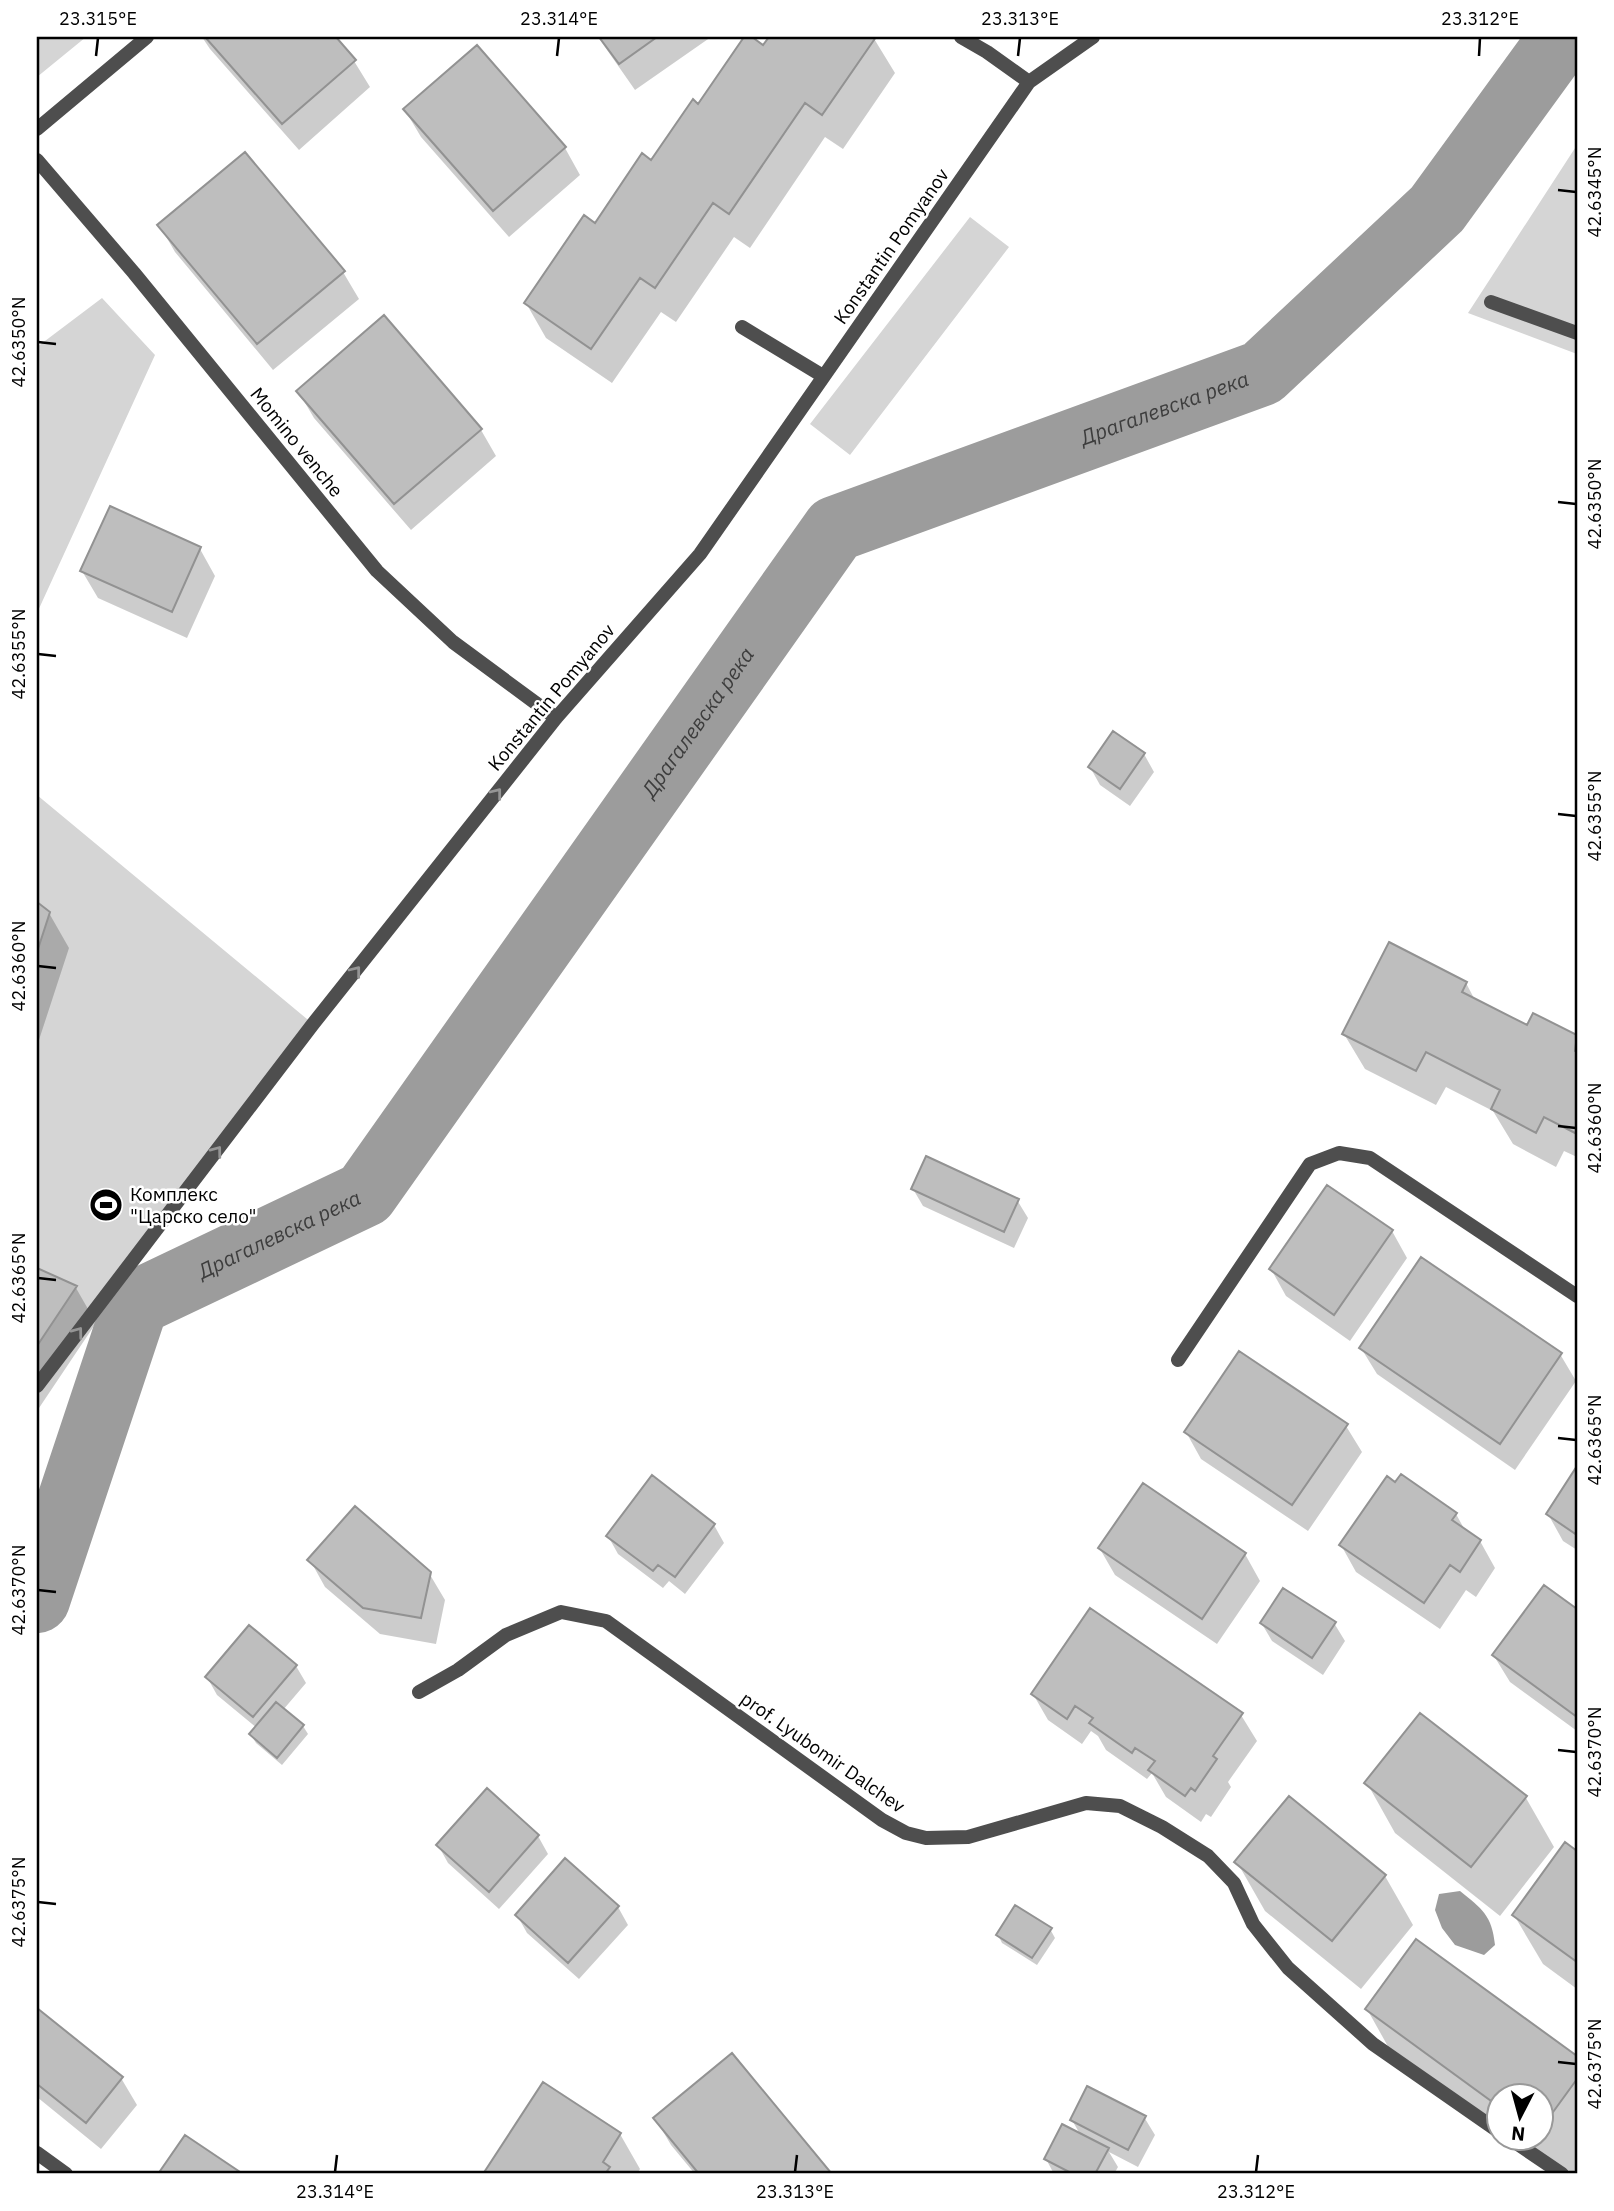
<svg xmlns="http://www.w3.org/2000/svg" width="1614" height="2211" font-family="'IBM Plex Sans',sans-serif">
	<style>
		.green { fill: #d5d5d5 }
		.water { fill: #9c9c9c }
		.shadow { fill: #0003 }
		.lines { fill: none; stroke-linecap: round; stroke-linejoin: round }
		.river { stroke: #9c9c9c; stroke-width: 66 }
		.building { fill: #bebebe; stroke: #929292; stroke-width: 2 }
		.lane { stroke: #4e4e4e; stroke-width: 14 }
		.street { stroke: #4e4e4e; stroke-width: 14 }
		.oneway { stroke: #959595 }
		.ticks { fill: none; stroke: #000; stroke-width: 2.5 }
		.labels { text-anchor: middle; stroke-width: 5; stroke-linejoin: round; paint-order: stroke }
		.street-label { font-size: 19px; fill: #000; stroke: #fff }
		.poi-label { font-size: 19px; fill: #000; stroke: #fff; text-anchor: start }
		.water-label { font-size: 21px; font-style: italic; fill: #3d3d3d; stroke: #fff }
		.neatline { fill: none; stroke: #000; stroke-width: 2.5 }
		.ticks-label { font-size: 18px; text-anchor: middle; fill: #000 }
	</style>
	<rect width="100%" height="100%" fill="#fff"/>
	<!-- green -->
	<path class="green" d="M37,37H86L37,77Z
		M1577,145V354L1468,313Z
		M970,217L1009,247L850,455L810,424Z
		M102,298L155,355L37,613V347Z
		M37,795L313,1024L37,1386Z"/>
	<!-- water -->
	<path class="water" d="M1460,1891C1482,1909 1492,1915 1495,1945L1484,1955L1455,1945L1442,1928L1435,1910L1439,1894Z"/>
	<!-- shadow -->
	<path class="shadow" d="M202,37H333L354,61L370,87L299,150L210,49Z
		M598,37H711L635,90Z
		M746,37L764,47L771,37H873L895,73L843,149L825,137L750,248L734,237L676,322L661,312L612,383L546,338L526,303L652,162L699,106Z
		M477,47L565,148L580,175L509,237L421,137L405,110Z
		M160,226L343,272L359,299L273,370L175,252Z
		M298,391L481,430L496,456L411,530L314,418Z
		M200,549L215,576L187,638L98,598L82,571Z
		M1144,754L1154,772L1130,806L1100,785L1090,767Z
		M37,904L49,913L69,948L37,1046Z
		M1466,983L1476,1002L1528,1027L1534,1016L1577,1037V1157L1564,1151L1556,1167L1513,1144L1493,1111L1446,1087L1436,1105L1365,1069L1344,1034Z
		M913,1189L1017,1200L1028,1218L1014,1248L923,1206Z
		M1392,1231L1407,1258L1350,1341L1286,1296L1271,1269Z
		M37,1270L76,1288L96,1323L37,1411Z
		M1361,1348L1560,1354L1576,1381L1515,1470L1377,1374Z
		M1346,1426L1362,1452L1308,1531L1201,1459L1186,1432Z
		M1577,1469V1550L1563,1541L1548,1514Z
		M1456,1514L1466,1532L1480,1541L1495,1568L1476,1597L1466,1590L1440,1629L1356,1572L1341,1545Z
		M714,1525L724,1543L685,1594L669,1581L663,1588L618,1554L608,1536Z
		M1100,1549L1245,1554L1260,1581L1217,1644L1115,1575Z
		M310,1560L429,1573L445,1600L436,1644L380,1634L325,1587Z
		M1544,1587L1577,1611V1731L1510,1682L1494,1656Z
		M1334,1623L1345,1641L1323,1675L1272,1641L1262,1624Z
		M296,1666L306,1683L283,1710L303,1726L308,1734L282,1765L256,1743L251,1735L257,1728L217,1695L207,1677Z
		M1033,1694L1241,1715L1257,1741L1228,1782L1231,1787L1211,1817L1206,1814L1201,1822L1166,1797L1152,1773L1147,1779L1106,1750L1098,1736L1091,1731L1082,1744L1048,1720Z
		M1367,1783L1526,1798L1554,1847L1500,1916L1395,1833Z
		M538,1836L548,1854L499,1909L448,1863L438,1845Z
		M1565,1845L1577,1853V1989L1543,1964L1514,1915Z
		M1237,1862L1385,1876L1413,1925L1361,1989L1265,1911Z
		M618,1907L628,1925L579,1979L527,1933L517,1915Z
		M1050,1929L1055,1938L1037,1965L1002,1943L998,1935Z
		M1417,1941L1577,2058V2168L1572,2174H1554L1504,2138H1540V2096H1498V2134L1395,2059L1367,2009Z
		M37,2010L121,2078L137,2105L101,2149L37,2097Z
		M732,2055L829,2174H695L671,2145L655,2118Z
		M543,2085L620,2134L640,2169L637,2174H485Z
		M1144,2117L1155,2135L1138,2167L1109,2152L1118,2167L1114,2174H1054L1046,2159L1081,2136L1072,2120Z"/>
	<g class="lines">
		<!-- river -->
		<path class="river" id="s1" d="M37,1600L136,1303L365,1194L835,529L1262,373L1437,209L1562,37"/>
	</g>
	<!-- building -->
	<path class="building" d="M205,37H336L356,60L282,124Z
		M599,37H657L619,64Z
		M744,37H752L763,45L769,37H876L822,115L805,103L729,214L713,203L655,288L640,278L591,349L524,303L584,215L595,223L642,153L651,160L693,99L698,104Z
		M477,45L566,147L493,211L403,109Z
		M245,152L345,271L257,344L157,225Z
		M384,315L482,429L394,504L296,391Z
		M110,506L201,547L172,612L80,571Z
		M1113,731L1145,753L1120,789L1088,767Z
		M37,902L50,912L37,952Z
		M1389,942L1467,982L1462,992L1527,1025L1533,1013L1577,1035L1575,1051L1577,1052V1134L1544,1117L1536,1133L1491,1109L1500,1090L1426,1052L1416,1071L1342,1034Z
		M926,1156L1019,1199L1004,1232L911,1189Z
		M1327,1185L1393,1230L1334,1315L1269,1269Z
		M1421,1257L1562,1353L1500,1444L1359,1348Z
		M37,1268L77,1286L37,1346Z
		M1239,1351L1348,1424L1292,1505L1184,1432Z
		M1577,1466V1535L1546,1514Z
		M1401,1474L1457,1513L1452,1520L1481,1540L1460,1572L1450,1565L1424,1603L1339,1545L1387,1476L1395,1482Z
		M652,1475L715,1524L675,1577L658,1565L653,1571L606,1536Z
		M1143,1483L1246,1553L1202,1619L1098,1548Z
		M355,1506L431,1572L421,1618L363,1608L307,1560Z
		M1544,1585L1577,1609V1717L1492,1655Z
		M1283,1588L1336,1622L1312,1658L1260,1623Z
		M1090,1608L1243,1713L1213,1756L1217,1759L1195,1791L1191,1788L1185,1796L1148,1770L1155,1761L1135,1748L1132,1753L1089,1723L1093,1718L1075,1706L1067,1719L1031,1694Z
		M249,1625L297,1665L253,1717L205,1677Z
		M276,1702L304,1725L277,1758L249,1734Z
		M1420,1713L1527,1796L1471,1867L1364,1783Z
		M487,1788L539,1835L489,1892L436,1845Z
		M1289,1796L1386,1875L1332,1941L1234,1862Z
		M1565,1842L1577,1851V1962L1512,1915Z
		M565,1858L619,1906L568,1963L515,1915Z
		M1015,1905L1052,1928L1032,1958L996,1935Z
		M1416,1939L1577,2056V2079L1540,2130V2096H1498V2106L1365,2009Z
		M37,2008L123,2077L86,2123L37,2084Z
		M732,2053L832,2174H699L653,2118Z
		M543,2082L621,2133L603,2162L610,2167L605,2174H483Z
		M1087,2086L1146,2116L1128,2150L1070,2120Z
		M1062,2124L1109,2148L1095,2174H1073L1044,2159Z
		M185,2135L243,2174H158Z"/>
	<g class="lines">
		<!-- lane -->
		<path class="lane" d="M1491,302L1577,333
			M742,327L823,376
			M37,2153L66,2174"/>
		<!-- street -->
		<path class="street" d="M961,37L987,52L1029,82
			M37,129L147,37
			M37,160L134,273L377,571L453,642L556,718
			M1178,1360L1310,1164L1339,1153L1370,1158L1577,1296
			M37,1386L313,1024L556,718L700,554L1029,82L1093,37
			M419,1692L458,1670L506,1635L561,1612L606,1621L882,1820L906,1833L926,1838L968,1837L1086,1803L1120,1806L1162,1827L1208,1856L1234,1883L1253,1924L1288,1968L1373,2044L1498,2131
			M1509,2138L1562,2174"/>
	</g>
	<!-- one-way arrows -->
	<defs><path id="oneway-chevron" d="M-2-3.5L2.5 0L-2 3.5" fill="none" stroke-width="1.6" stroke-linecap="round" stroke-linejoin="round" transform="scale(1.75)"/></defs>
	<g class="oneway">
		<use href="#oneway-chevron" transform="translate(497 793) rotate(-52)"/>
		<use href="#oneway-chevron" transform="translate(356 971) rotate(-52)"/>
		<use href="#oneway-chevron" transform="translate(217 1151) rotate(-53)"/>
		<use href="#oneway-chevron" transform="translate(78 1332) rotate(-53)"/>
	</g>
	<!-- ticks -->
	<path class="ticks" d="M96,56L98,38M557,56L559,38M1018,56L1020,38M1479,56L1480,38M1558,190L1576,192M38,342L56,344M1558,502L1576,504M38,654L56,656M1558,814L1576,816M38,966L56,968M1558,1126L1576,1128M38,1278L56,1280M1558,1438L1576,1440M38,1590L56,1592M1558,1750L1576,1752M38,1902L56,1904M1558,2062L1576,2064M335,2172L337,2155M795,2172L797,2155M1256,2172L1258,2155"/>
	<!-- icons -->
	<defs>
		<symbol id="stadium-disc" viewBox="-11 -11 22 22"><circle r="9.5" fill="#000" stroke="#fff"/><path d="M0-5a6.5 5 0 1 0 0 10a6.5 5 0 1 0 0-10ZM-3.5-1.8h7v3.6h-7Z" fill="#fff"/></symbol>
	</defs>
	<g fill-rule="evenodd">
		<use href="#stadium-disc" x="87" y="1186" width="38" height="38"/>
	</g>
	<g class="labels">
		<!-- street labels -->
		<g class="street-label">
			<text transform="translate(891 246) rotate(-55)" y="7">Konstantin Pomyanov</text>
			<text transform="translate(297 442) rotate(51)" y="7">Momino venche</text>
			<text transform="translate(551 697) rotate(-50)" y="7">Konstantin Pomyanov</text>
			<text transform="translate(823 1752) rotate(35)" y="7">prof. Lyubomir Dalchev</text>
		</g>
		<!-- poi labels -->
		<g class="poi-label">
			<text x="130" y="1201">Комплекс<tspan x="130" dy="22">"Царско село"</tspan></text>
		</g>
		<!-- water labels -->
		<g class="water-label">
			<text dy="7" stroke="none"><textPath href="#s1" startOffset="1732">Драгалевска река</textPath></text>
			<text dy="7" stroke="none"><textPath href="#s1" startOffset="1144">Драгалевска река</textPath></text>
			<text dy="7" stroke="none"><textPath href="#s1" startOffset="472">Драгалевска река</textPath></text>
		</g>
	</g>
	<!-- border -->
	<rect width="1614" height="2211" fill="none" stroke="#ffffff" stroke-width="77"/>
	<!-- north arrow -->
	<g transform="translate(1520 2117) rotate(186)"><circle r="33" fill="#ffffff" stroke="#999999" stroke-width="2"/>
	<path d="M0-5L12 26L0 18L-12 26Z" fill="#000000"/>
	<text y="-10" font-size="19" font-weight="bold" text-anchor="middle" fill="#000000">N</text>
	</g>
	<rect x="38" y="38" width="1538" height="2134" class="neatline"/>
	<g class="ticks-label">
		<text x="98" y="25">23.315°E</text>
		<text x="559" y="25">23.314°E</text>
		<text x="1020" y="25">23.313°E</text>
		<text x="1480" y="25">23.312°E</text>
		<text transform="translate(1595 192) rotate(-90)" y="6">42.6345°N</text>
		<text transform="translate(19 342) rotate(-90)" y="6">42.6350°N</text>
		<text transform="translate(1595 504) rotate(-90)" y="6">42.6350°N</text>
		<text transform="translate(19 654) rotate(-90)" y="6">42.6355°N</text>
		<text transform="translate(1595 816) rotate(-90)" y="6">42.6355°N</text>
		<text transform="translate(19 966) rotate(-90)" y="6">42.6360°N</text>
		<text transform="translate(1595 1128) rotate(-90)" y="6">42.6360°N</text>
		<text transform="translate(19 1278) rotate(-90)" y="6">42.6365°N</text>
		<text transform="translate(1595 1440) rotate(-90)" y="6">42.6365°N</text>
		<text transform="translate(19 1590) rotate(-90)" y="6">42.6370°N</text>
		<text transform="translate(1595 1752) rotate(-90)" y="6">42.6370°N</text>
		<text transform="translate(19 1902) rotate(-90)" y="6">42.6375°N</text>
		<text transform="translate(1595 2064) rotate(-90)" y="6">42.6375°N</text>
		<text x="335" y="2198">23.314°E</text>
		<text x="795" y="2198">23.313°E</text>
		<text x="1256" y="2198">23.312°E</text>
	</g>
</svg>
